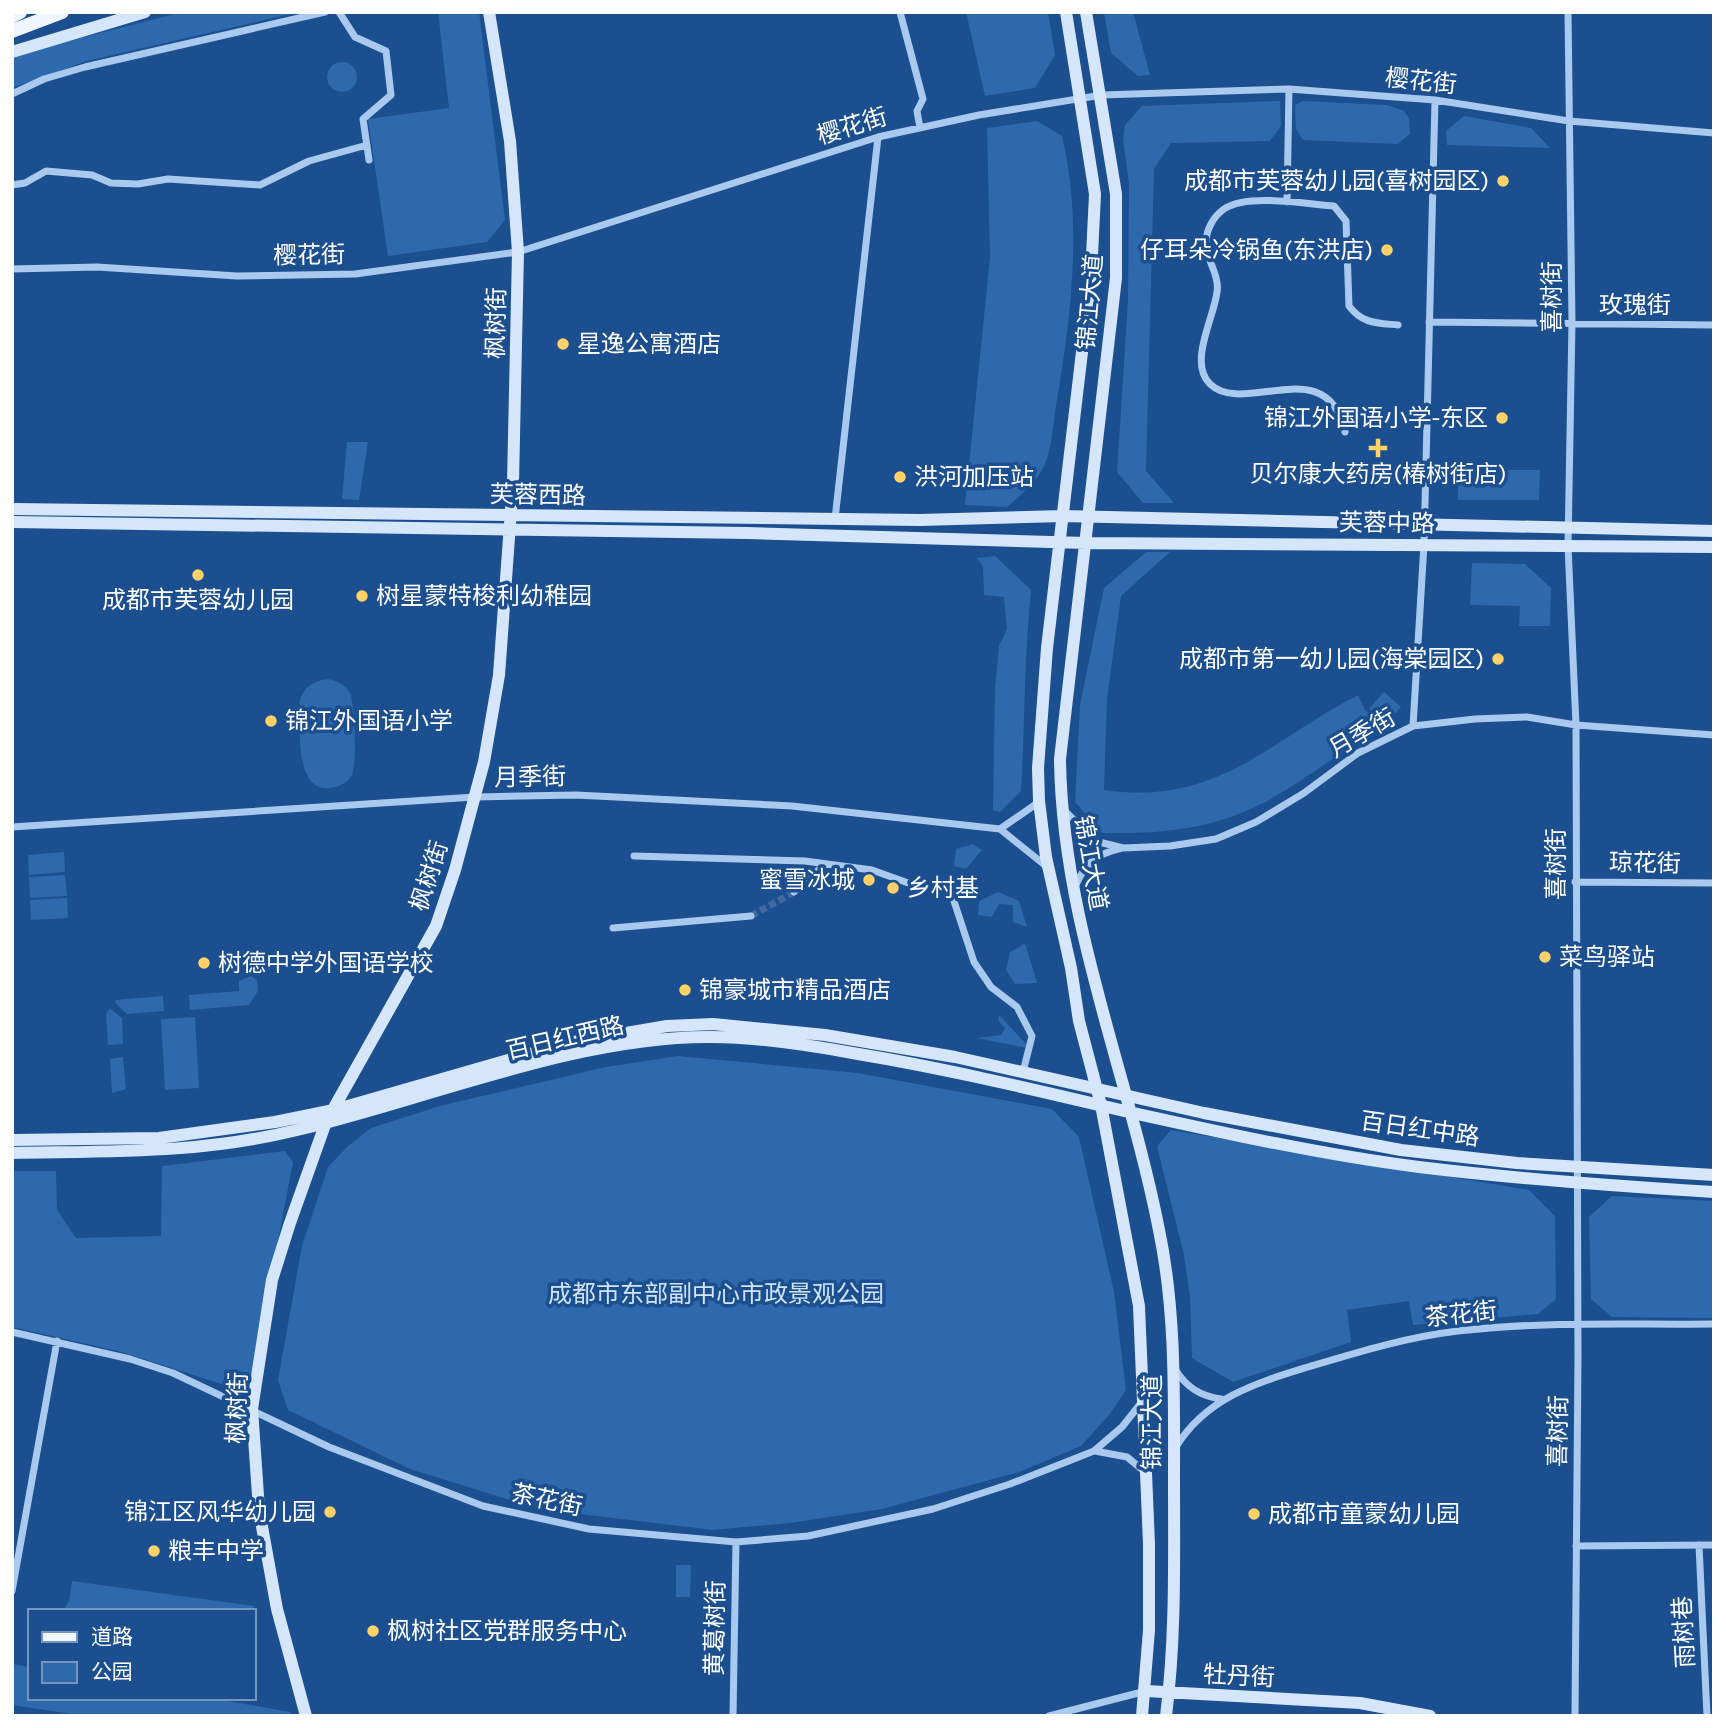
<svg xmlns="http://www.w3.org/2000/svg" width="1726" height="1728" font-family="Karla,'Noto Sans SC',sans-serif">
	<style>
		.green { fill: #2e69ad }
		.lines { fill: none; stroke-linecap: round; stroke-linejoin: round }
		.street-tunnel { stroke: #3d69a0; stroke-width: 7; stroke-dasharray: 7 3.5; stroke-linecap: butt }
		.street { stroke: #a9c9ee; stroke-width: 7 }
		.secondary { stroke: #d6e6fa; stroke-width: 12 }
		.primary { stroke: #f0f6ff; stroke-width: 14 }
		.poi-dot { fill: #ffd166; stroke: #1b4f8f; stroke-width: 2.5 }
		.labels { text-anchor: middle; stroke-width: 7; stroke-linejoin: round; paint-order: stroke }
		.street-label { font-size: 24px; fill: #fff; stroke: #1b4f8f }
		.poi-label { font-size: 24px; fill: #fff; stroke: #1b4f8f; text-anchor: start }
		.park-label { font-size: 24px; fill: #cfe3fa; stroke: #1b4f8f }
	</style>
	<rect width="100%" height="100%" fill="#1b4f8f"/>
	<!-- green -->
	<path class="green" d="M182,12H299L87,61L12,88V59L26,52Z
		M438,12H479L505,220L487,242L388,256L368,119L449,108Z
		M966,12H1048L1055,55L1035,88L985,96Z
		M1104,12H1133L1150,75L1138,76L1111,53Z
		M327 77a15 15 0 1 1 30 0a15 15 0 1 1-30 0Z
		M1280,101L1281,126L1270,141L1171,143L1154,169L1146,471L1174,503H1143L1117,472L1128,300L1129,183L1123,139L1125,125L1142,106Z
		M1303,101L1387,105L1404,111L1409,118L1410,134L1398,144L1303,140L1296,129L1295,105Z
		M1464,116L1531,128L1550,148L1447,145L1446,131Z
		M1037,121L1062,136C1083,225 1071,317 1056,406C1053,424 1052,447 1045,464C1037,482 1021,495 1007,507L965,505L990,257L987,128Z
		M347,442H368L359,500L342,499Z
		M1458,470H1540L1539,500H1458Z
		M1146,552H1170L1121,596L1107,699L1104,790C1217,806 1266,743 1358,695L1365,710L1385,727C1342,749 1306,781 1263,803C1211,830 1160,834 1102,833L1075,802L1080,705L1104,588Z
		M995,556L1031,590C1024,657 1025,724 1021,791L1000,812L993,810L995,689L999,646L1007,629L1004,597L984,595L983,567L977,558Z
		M1472,563L1525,564L1551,588L1550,626H1519L1520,606L1470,605Z
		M328,679C337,681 346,685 350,693C355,704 357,765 352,775C348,783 338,787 330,788C294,792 301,729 299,706C301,689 312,681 328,679Z
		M1384,692L1401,707L1386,724L1369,709Z
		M973,844L982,850L966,869L954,866L956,849Z
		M64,852L65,872L29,875L28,855Z
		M65,875L67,896L30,898L29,877Z
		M998,892L1019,901L1027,927L1013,922V905L999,904L992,917L978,915L979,901Z
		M67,898L68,918L31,920L30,900Z
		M1024,944L1026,946L1037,983L1015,984L1006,970L1010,952Z
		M251,976L257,980L258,991L249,1005L190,1010L189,995L239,991V981Z
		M163,996L164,1011L127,1014L116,1004L115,1000Z
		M110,1008L122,1018L123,1044L108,1045L106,1014Z
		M999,1015L1027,1045V1048L977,1038L1001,1035L1005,1028L998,1020Z
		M195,1017L199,1088L165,1090L161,1019Z
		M678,1056L858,1073L1052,1109L1079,1137L1114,1292L1126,1390L1109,1415L1081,1446L1019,1472L882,1509L790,1523L713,1530L539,1509L410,1469L288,1410L278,1380L302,1246L328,1167L348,1146L371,1128L440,1106L606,1067Z
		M123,1057L126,1089L112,1093L110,1059Z
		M1171,1130L1529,1190L1555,1216L1556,1299L1538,1314L1413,1325L1409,1301L1347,1310L1351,1342L1233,1382L1192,1358L1190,1297L1184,1255L1157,1146Z
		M285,1151L293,1162L252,1378L234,1388L122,1352L12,1327V1171H56L57,1210L76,1238L161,1236L162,1166Z
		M1612,1196L1714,1201V1318L1612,1317L1591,1299L1589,1217Z
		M676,1565H691L690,1597H676Z
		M72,1581L254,1606V1611H63L69,1601Z
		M12,1664L30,1667V1698H211L290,1712L291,1716H86L12,1705Z"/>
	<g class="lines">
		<!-- street-tunnel -->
		<path class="street-tunnel" d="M751,916L794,892"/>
		<!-- street -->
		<path class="street" d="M339,12L355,37L386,51L391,95L363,119L369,160
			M900,12L923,99L917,111L920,128
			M1568,12L1572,323L1568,546L1576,725L1578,1356L1575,1716
			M12,94L44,79L85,67L325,12
			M12,185L25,183L46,171L92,175L111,183L138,184L168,179L260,185L309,161L367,145
			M1287,202L1289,89
			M12,269L97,267L237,276L355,274L518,252L878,137L979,115L1102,95L1289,89L1435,100L1569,121L1714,133
			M1429,322L1714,325
			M1345,432C1327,350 1244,417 1210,384C1188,363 1214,318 1217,292C1220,275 1205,258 1206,241C1207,228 1214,216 1224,209C1247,193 1307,204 1334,206L1346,221L1349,306C1362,324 1378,323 1398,325
			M835,519L878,137
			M1413,726L1424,544L1435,100
			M1064,810L1095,841L1123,848L1170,846L1216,839L1256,822L1304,793L1358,753L1413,726L1475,719L1527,717L1576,725L1714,735
			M12,827L475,797L576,795L792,806L1000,829L1039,802
			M1000,829L1046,866
			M634,856L805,861L872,870L911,884L949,886L974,962L991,987L1017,1007L1032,1036L1023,1072
			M1575,882L1714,883
			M1075,887C1085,863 1096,854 1122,848
			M794,892L825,864
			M613,928L751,916
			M12,1332L130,1359L173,1373L329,1447L483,1506L589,1529L736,1542L808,1536L933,1509L1010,1484L1094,1451L1122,1427L1141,1403
			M1175,1369C1186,1387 1200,1396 1221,1399
			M1176,1447C1206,1398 1256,1383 1308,1367C1358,1352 1407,1337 1458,1331C1542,1321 1629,1325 1714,1324
			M1095,1451L1127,1457L1144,1471
			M1699,1545L1707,1716
			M1576,1546L1714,1545
			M12,1591L57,1341
			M733,1716L736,1542
			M1049,1716L1146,1691"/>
		<!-- secondary -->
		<path class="secondary" d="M1066,12L1095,194L1091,276L1047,648L1038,768L1039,801L1046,857L1071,968L1079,1021L1101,1105L1139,1306L1149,1544V1630L1142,1716
			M1086,12L1116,194V278L1060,759C1062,922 1128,1072 1159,1230C1176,1311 1174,1395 1174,1478C1174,1557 1176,1637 1166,1716
			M12,52L145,12
			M12,509L920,520L1063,516L1714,531
			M12,522L747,533L1086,543L1714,547
			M12,1140L159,1138L275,1122L334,1110L568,1043L667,1026L713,1024L825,1035L955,1057L1204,1113L1401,1150L1517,1163L1714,1175
			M12,1153C111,1151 200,1154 297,1130C428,1099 577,1036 711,1037C760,1037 810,1045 858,1054C949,1069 1039,1091 1129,1112C1224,1133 1323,1155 1419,1167C1517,1179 1615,1186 1714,1192
			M1146,1691L1360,1703L1430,1716
			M306,1716L277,1609L259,1510L252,1409L272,1280L290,1223L326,1122L436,926L455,870L484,762L499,675L513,483L518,252L510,141L489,12"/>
		<!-- primary -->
		<path class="primary" d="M12,16L20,12
			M12,31L62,12"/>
	</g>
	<!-- markers -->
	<g class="poi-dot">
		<circle cx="1503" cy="181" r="7"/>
		<circle cx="1387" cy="250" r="7"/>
		<circle cx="563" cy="344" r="7"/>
		<circle cx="1502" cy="418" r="7"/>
		<path d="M1374.5 437.5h7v7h7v7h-7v7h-7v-7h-7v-7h7z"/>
		<circle cx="900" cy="477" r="7"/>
		<circle cx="198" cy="575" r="7"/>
		<circle cx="362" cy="596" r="7"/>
		<circle cx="1498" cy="659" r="7"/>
		<circle cx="271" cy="721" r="7"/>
		<circle cx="869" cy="880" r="7"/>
		<circle cx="893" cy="888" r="7"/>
		<circle cx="1545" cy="957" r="7"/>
		<circle cx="204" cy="963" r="7"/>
		<circle cx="685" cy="990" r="7"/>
		<circle cx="330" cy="1512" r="7"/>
		<circle cx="1254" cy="1514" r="7"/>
		<circle cx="154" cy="1551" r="7"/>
		<circle cx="373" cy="1631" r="7"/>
	</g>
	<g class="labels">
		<!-- street labels -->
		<g class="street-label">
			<text transform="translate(1421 81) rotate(6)" y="8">樱花街</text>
			<text transform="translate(852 126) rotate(-17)" y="8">樱花街</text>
			<text transform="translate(309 255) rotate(-1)" y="8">樱花街</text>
			<text transform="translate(1552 297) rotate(-90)" y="8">喜树街</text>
			<text transform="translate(1090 302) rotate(-85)" y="8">锦江大道</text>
			<text x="1635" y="313">玫瑰街</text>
			<text transform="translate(496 323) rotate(-89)" y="8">枫树街</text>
			<text transform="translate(538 495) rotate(1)" y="8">芙蓉西路</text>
			<text transform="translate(1387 523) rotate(1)" y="8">芙蓉中路</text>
			<text transform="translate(1362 733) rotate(-30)" y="8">月季街</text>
			<text transform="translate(530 777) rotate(-1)" y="8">月季街</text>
			<text transform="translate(1091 863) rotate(80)" y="8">锦江大道</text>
			<text transform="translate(1645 863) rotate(1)" y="8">琼花街</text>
			<text transform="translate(1556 864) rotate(-90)" y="8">喜树街</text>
			<text transform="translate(429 876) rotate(-72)" y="8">枫树街</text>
			<text transform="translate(565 1038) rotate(-13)" y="8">百日红西路</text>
			<text transform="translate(1420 1129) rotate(8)" y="8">百日红中路</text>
			<text transform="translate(1461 1314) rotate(-6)" y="8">茶花街</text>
			<text transform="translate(237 1408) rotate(-88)" y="8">枫树街</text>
			<text transform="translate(1152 1422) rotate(-90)" y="8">锦江大道</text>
			<text transform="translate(1558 1431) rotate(-89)" y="8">喜树街</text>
			<text transform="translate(547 1500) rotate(12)" y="8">茶花街</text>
			<text transform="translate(715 1628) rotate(-89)" y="8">黄葛树街</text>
			<text transform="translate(1684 1632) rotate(-93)" y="8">雨树巷</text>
			<text transform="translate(1239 1676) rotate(3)" y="8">牡丹街</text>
		</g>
		<!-- poi labels -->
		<g class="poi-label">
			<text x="1489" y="189" text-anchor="end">成都市芙蓉幼儿园(喜树园区)</text>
			<text x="1373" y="258" text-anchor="end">仔耳朵冷锅鱼(东洪店)</text>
			<text x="577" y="352">星逸公寓酒店</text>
			<text x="1488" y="426" text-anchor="end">锦江外国语小学-东区</text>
			<text x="1378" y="482" text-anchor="middle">贝尔康大药房(椿树街店)</text>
			<text x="914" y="485">洪河加压站</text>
			<text x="376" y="604">树星蒙特梭利幼稚园</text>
			<text x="198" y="608" text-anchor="middle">成都市芙蓉幼儿园</text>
			<text x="1484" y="667" text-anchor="end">成都市第一幼儿园(海棠园区)</text>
			<text x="285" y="729">锦江外国语小学</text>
			<text x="855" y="888" text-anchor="end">蜜雪冰城</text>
			<text x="907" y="896">乡村基</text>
			<text x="1559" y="965">菜鸟驿站</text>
			<text x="218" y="971">树德中学外国语学校</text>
			<text x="699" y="998">锦豪城市精品酒店</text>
			<text x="316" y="1520" text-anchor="end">锦江区风华幼儿园</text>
			<text x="1268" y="1522">成都市童蒙幼儿园</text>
			<text x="168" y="1559">粮丰中学</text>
			<text x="387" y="1639">枫树社区党群服务中心</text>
		</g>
		<!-- park labels -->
		<g class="park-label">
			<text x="716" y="1302">成都市东部副中心市政景观公园</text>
		</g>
	</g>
	<!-- border -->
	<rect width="1726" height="1728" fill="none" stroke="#ffffff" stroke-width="28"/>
	<!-- legend -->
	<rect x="28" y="1609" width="228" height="91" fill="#1b4f8f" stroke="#7695bc" stroke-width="2"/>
	<rect x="42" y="1632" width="35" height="10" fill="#f0f6ff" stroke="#7695bc" stroke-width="2"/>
	<text x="91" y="1644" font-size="21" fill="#ffffff">道路</text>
	<rect x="42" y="1662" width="35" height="21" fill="#2e69ad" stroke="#7695bc" stroke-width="2"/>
	<text x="91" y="1679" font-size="21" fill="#ffffff">公园</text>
</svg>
